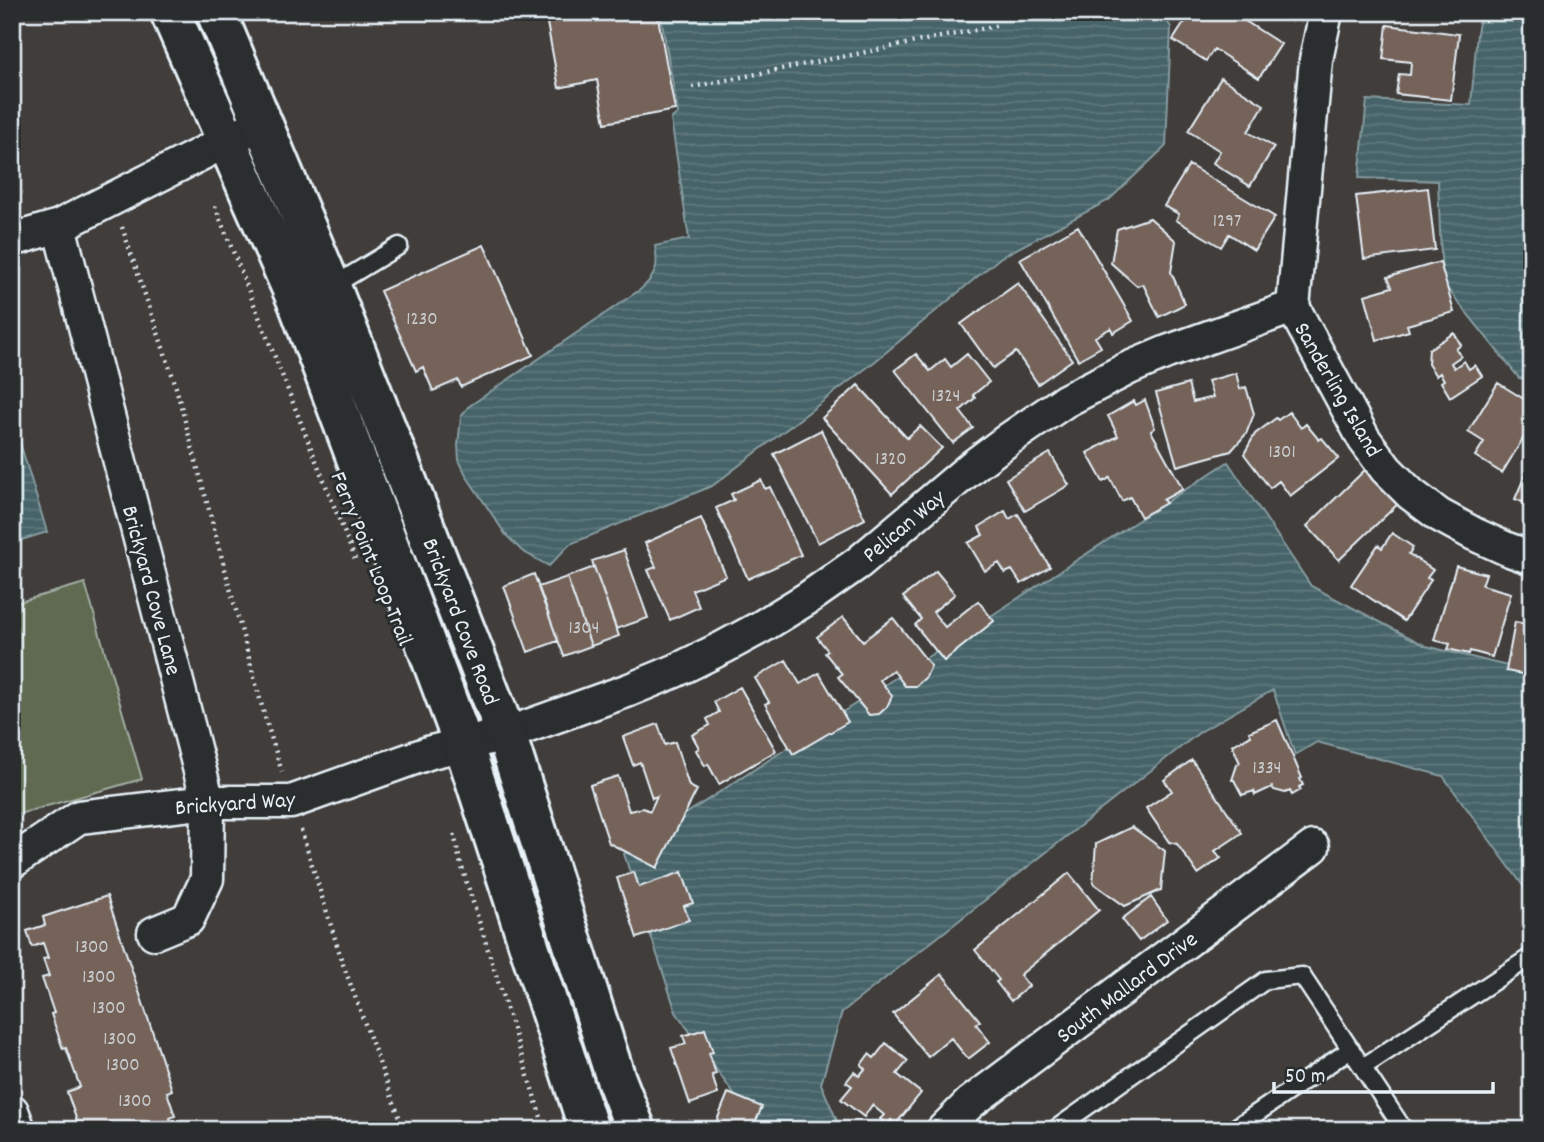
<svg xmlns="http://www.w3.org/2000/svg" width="1544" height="1142" font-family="Dekko,sans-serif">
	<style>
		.green { fill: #5e6a51; stroke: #a3aea4; stroke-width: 2 }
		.water { fill: url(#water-rules); stroke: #869ca1; stroke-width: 2 }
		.building { fill: #74635a; stroke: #e8f1f8; stroke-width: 2 }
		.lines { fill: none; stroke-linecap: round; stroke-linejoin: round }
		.service-casing { stroke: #e8f1f8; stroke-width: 21 }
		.minor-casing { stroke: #e8f1f8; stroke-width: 37 }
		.tertiary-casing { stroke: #e8f1f8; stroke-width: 44 }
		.path { stroke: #e8f1f8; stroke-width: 4.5; stroke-dasharray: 2 5; stroke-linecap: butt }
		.service { stroke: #2a2d2e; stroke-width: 16 }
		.minor { stroke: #2a2d2e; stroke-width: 32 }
		.tertiary { stroke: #2a2d2e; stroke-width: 38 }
		.labels { text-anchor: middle; stroke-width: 6; stroke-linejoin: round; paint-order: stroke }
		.number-label { font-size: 19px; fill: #cbced0 }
		.street-label { font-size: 23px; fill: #e8f1f8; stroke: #2a2d2e }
	</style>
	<defs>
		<pattern id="water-rules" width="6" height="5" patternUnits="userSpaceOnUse" patternTransform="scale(1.75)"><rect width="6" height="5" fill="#456367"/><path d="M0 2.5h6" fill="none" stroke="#607a7e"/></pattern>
	</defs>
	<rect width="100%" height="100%" fill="#403d3b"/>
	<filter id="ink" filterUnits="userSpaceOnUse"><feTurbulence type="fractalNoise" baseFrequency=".0143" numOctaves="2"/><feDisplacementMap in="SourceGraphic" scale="14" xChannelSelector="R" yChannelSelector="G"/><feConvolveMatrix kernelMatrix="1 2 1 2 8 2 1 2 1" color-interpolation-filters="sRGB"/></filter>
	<g filter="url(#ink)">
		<!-- green -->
		<path class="green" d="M85,583L142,779L12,816V604Z"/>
		<!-- water -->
		<path class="water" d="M660,12H1160L1171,27L1166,146L1109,200L1001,257L873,363L712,486L570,544L549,566L522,551L506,535L467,477L459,460L458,445L461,417L468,407L641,289C656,276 659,266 655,246L689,239L671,119L678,113Z
			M1481,12H1532V380L1519,378L1442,282L1438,181L1359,178L1367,100L1471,105L1477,33Z
			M18,436L47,532L12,543V438Z
			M1228,462L1311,586L1426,646L1532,672V898L1443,776L1317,742L1295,755L1273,690L1200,732L842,1012L821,1084L838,1123L821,1130H759L676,1012L624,854Z"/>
		<!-- building -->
		<path class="building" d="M545,12H657L675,110L605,123L597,80L559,88Z
			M1191,12H1231L1281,44L1259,78L1214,49L1206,61L1173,40Z
			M1387,25L1459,34L1451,100L1396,94L1399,74L1410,75L1411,62L1383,59Z
			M1221,78L1264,105L1248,132L1274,147L1250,186L1213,163L1220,151L1188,131Z
			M1189,165L1275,217L1254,250L1229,234L1221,247L1176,220L1179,214L1164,206Z
			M1428,188L1435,250L1364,259L1356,196Z
			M1150,218L1176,241L1171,272L1185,304L1159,317L1143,284L1137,286L1111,263L1117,229Z
			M1078,226L1133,321L1113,333L1111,328L1095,337L1101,347L1078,360L1020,259Z
			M484,245L533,355L461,387L458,380L433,391L423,367L416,371L380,291Z
			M1440,262L1454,312L1407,325L1409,331L1377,340L1365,295L1392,287L1388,277Z
			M1018,283L1072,360L1038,384L1016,352L993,368L961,324Z
			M1454,333L1461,345L1456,349L1461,356L1451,363L1454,368L1464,361L1469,369L1475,365L1482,376L1450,397L1441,382L1444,380L1440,373L1436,376L1428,364L1429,349Z
			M916,354L930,371L945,359L951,367L967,354L989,382L973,395L975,398L960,411L973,428L953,443L895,370Z
			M1236,373L1240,389L1246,387L1254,414L1246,434L1231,451L1177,466L1156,393L1188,384L1193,402L1213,397L1208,381Z
			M1498,383L1532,404V424L1502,473L1475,456L1484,442L1468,432Z
			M858,385L907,438L920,426L942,448L892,494L822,418Z
			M1145,400L1155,428L1151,431L1183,489L1163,500L1166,503L1141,517L1130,497L1122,501L1110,478L1103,482L1087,453L1118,436L1108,416L1134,401L1136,405Z
			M1289,412L1301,428L1306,424L1319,440L1322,438L1339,458L1290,496L1279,481L1270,488L1244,454L1255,434L1276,418L1278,420Z
			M821,430L865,519L818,543L774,454Z
			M1050,453L1069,485L1025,511L1006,479Z
			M1532,459V506L1515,499Z
			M1368,467L1401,501L1339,560L1307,526Z
			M761,480L765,489L770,487L801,555L748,579L716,508L734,500L731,494Z
			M1005,511L1009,519L1018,514L1050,567L1021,584L1012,570L1005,573L999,563L985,571L968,543L983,535L979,527Z
			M701,518L726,576L692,590L699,607L670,620L648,570L656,567L645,543Z
			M1392,533L1413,547L1409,554L1433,570L1427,578L1431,580L1404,621L1351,585L1378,545L1382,548Z
			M624,550L648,618L616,629L592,561Z
			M1456,566L1486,574L1482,585L1511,593L1492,657L1470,651L1469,654L1448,649L1450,644L1434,640Z
			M594,567L619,636L591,646L567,577Z
			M936,571L955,594L933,612L945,627L978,601L994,621L944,661L915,625L921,619L903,597Z
			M534,574L558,641L528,652L504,586Z
			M567,577L591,646L564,656L538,587Z
			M843,617L863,641L893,618L931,666L926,677L916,686H905L893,670L880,680L892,696L887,707L879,714L869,715L838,677L842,674L825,653L828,651L817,637Z
			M1515,622L1532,625V676L1506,671Z
			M786,660L800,684L819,673L848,722L793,754L765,704L769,702L755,678Z
			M740,687L776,751L719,784L708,764L705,766L696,750L699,748L692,735L710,725L707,719L719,712L714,702Z
			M1277,720L1302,778L1300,779L1303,785L1299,787L1301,790L1292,795L1290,791L1285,793L1274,790L1272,787L1255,795L1254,791L1242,795L1234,780H1232L1237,765L1240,763L1232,745L1251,736L1249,732Z
			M658,724L665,745L675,742L689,786L697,790L657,868L609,843L590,785L618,776L629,811L643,808L650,811L657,796L652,798L640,762L633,765L623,737Z
			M1192,760L1242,833L1215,851L1221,858L1198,874L1177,844L1169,842L1146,808L1172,791L1164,780Z
			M1132,827L1165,851L1161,890L1125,906L1093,883L1096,844Z
			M634,872L639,887L682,872L693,903L684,906L689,920L637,938L617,878Z
			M1069,873L1099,910L1020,975L1029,986L1011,1001L996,982L999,980L975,950Z
			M107,896L172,1090L167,1092L175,1116L170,1118L173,1130H80L67,1092L80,1087L66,1048L63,1049L51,1014L54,1013L42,978L49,976L43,959L48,958L43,943L32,947L27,931L45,925L43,917Z
			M1151,897L1167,920L1139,941L1122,919Z
			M942,974L980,1021L976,1024L990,1042L968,1059L951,1038L928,1057L893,1014Z
			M705,1029L713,1052L709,1053L716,1074L712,1075L718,1094L690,1104L671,1048L686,1044L683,1036Z
			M886,1043L908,1061L897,1074L921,1093L896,1124L891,1120L887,1125L880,1119L884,1115L872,1105L864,1117L841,1099L852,1086L846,1082L854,1072L859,1076L865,1069L861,1065L869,1054L874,1058Z
			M728,1093L762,1107L752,1130H713Z"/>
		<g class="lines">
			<defs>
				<path id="service" d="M331,287L399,246
					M1363,1067L1532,956
					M1054,1130L1266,980L1302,976L1404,1130
					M1232,1130L1351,1049"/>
				<path id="minor" d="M1326,12L1316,60L1293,307L1364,439L1386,469L1411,494L1439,515L1474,534L1507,549L1532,558
					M59,226L208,802L207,879L188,919L154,933
					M12,240L59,226L248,130
					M12,862L79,817L208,802H291L431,752L506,734L629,690L675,671L724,647L761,627L808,598L858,563L973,466L1009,439L1065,401L1129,368L1167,352L1293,307
					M12,1111L19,1130
					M943,1130L970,1103L1313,847"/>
				<path id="tertiary" d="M170,12L298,303L464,746L589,1130
					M216,12L331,287L506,734L616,1079L636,1130"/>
			</defs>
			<!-- service casing -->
			<use href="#service" class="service-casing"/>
			<!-- minor casing -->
			<use href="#minor" class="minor-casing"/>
			<!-- tertiary casing -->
			<use href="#tertiary" class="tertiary-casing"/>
			<!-- path -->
			<path class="path" d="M692,87L1000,25
				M215,206L355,559
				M122,227L174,380L264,714L282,772
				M301,830L343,964L404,1130
				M454,834L460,861L545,1130"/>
			<!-- service -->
			<use href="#service" class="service"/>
			<!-- minor -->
			<use href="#minor" class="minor"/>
			<!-- tertiary -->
			<use href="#tertiary" class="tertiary"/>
		</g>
	</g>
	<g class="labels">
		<!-- number labels -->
		<g class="number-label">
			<text x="1227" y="226">1297</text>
			<text x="422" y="324">1230</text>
			<text x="946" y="401">1324</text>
			<text x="1282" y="457">1301</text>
			<text x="891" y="464">1320</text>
			<text x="584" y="633">1304</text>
			<text x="1267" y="773">1334</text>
			<text x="92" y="952">1300</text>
			<text x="99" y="982">1300</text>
			<text x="109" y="1013">1300</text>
			<text x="120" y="1044">1300</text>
			<text x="123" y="1070">1300</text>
			<text x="135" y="1106">1300</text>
		</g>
		<!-- street labels -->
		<g class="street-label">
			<text transform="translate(1339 389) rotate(60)" y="8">Sanderling Island</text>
			<text transform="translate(903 525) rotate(-40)" y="8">Pelican Way</text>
			<text transform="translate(373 558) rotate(68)" y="8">Ferry Point Loop Trail</text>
			<text transform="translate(153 590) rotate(75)" y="8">Brickyard Cove Lane</text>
			<text transform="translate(462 621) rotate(69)" y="8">Brickyard Cove Road</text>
			<text transform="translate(235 802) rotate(-4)" y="8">Brickyard Way</text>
			<text transform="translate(1126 986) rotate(-37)" y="8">South Mallard Drive</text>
		</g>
	</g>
	<!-- margin -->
	<rect width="1544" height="1142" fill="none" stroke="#2a2d2e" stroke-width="42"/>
	<rect x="21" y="21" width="1502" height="1100" fill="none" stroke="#e8f1f8" stroke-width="2.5" filter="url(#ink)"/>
	<!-- scale -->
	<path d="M1274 1082v10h219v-10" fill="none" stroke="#e8f1f8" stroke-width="3.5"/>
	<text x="1285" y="1082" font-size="21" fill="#e8f1f8" stroke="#2a2d2e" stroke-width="5" paint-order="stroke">50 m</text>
</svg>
